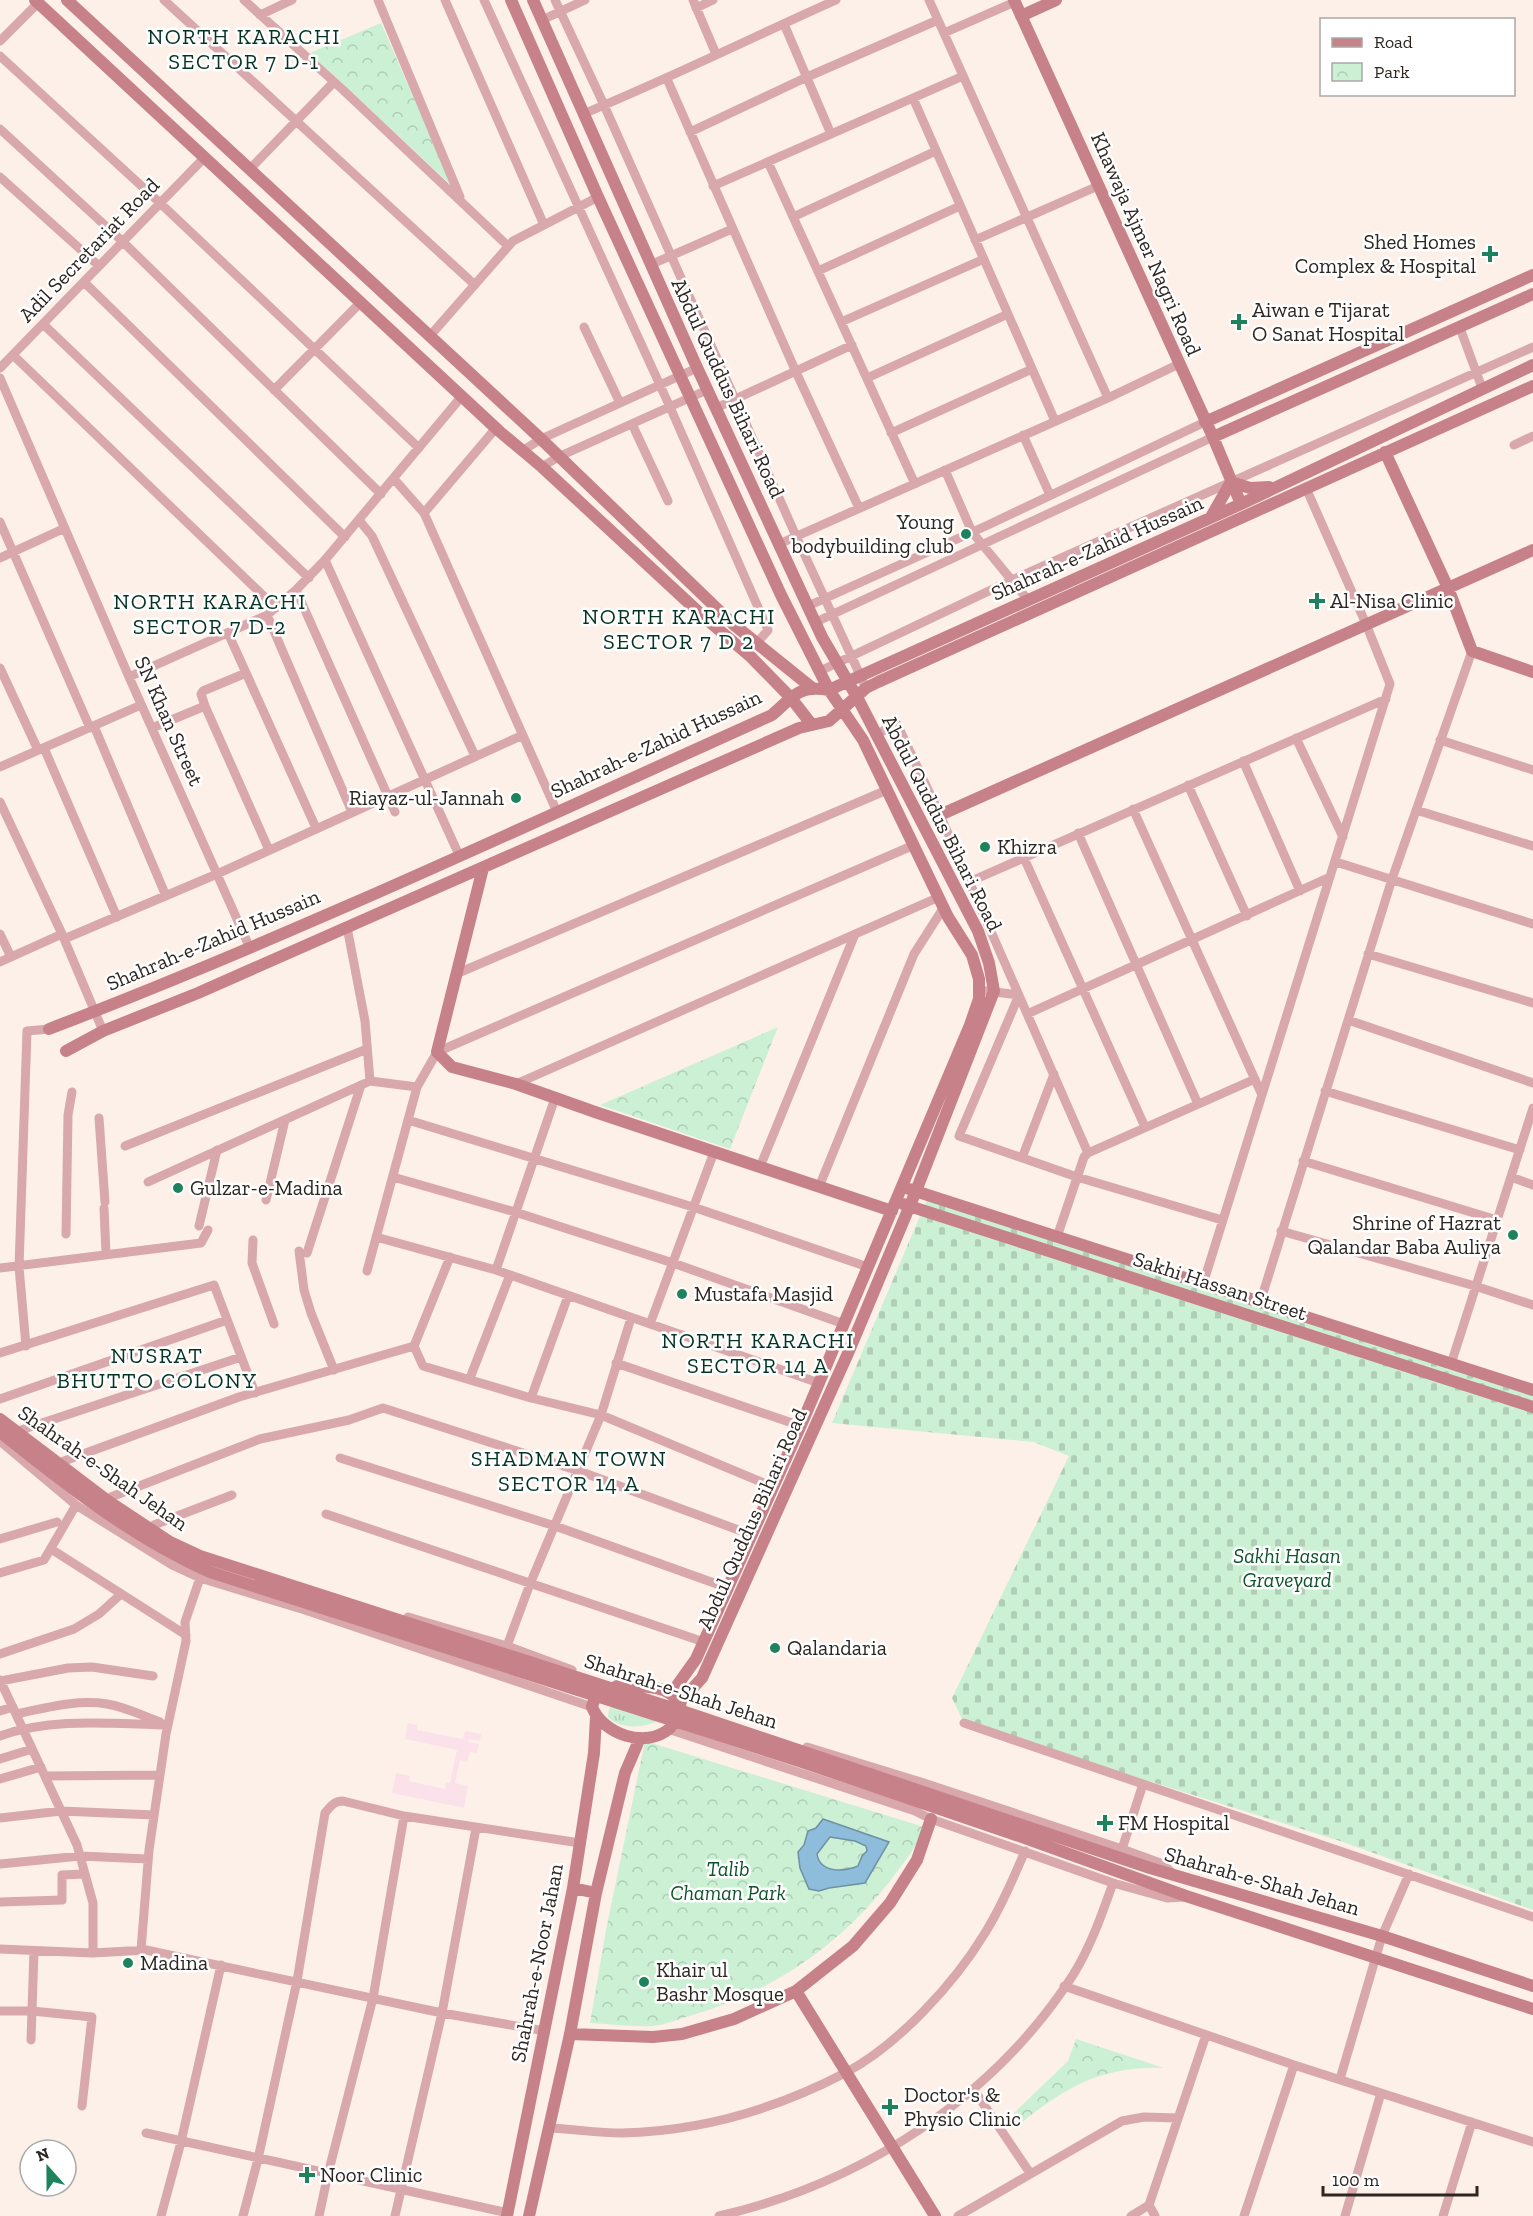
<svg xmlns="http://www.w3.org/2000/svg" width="1533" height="2216" font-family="'Zilla Slab',serif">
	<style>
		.education { fill: #fbe1ea }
		.grass { fill: url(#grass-tufts) }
		.cemetery { fill: url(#cemetery-stones) }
		.park { fill: url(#park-crowns) }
		.water { fill: #8dbddb; stroke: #7090a3; stroke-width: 1.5; fill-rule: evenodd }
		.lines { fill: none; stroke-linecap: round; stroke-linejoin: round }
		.street { stroke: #d8a8ac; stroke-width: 9 }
		.secondary { stroke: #c78289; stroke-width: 12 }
		.poi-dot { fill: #1e835d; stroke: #fff; stroke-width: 2 }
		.labels { text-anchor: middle; stroke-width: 5; stroke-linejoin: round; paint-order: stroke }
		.poi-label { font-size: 21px; fill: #2d2621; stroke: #fff; text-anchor: start }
		.street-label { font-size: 21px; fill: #2d2621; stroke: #fff }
		.park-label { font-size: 21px; font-style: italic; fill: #0e542b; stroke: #fff }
		.neighbourhood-label { font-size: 22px; letter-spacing: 1.5px; fill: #043523; stroke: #fff }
	</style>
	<defs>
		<pattern id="grass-tufts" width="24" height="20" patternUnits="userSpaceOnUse" patternTransform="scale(1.5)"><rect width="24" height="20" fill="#cbf0d3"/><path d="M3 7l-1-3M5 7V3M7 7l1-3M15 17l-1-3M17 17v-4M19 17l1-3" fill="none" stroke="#afceb5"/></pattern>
		<pattern id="cemetery-stones" width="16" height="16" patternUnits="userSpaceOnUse" patternTransform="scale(1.5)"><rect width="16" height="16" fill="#cbf0d3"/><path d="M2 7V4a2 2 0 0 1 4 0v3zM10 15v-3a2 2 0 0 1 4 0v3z" fill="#afceb5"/></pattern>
		<pattern id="park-crowns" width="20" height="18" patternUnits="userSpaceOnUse" patternTransform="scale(1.5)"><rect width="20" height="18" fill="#cbf0d3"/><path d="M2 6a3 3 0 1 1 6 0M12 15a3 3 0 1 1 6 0" fill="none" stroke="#afceb5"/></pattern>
	</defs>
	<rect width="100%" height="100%" fill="#fdf0e9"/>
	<!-- education -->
	<path class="education" d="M408,1723L418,1725L417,1730L463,1739L465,1731L481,1734L480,1741L469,1739L468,1742L479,1744L477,1753L470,1752L467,1762L460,1760L455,1783L468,1786L464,1808L392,1793L396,1773L410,1776L409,1781L445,1789L446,1783H450L457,1750L405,1739Z"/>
	<!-- grass -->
	<path class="grass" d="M613,1705L659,1720C645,1728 620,1730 608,1717L609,1709Z"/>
	<!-- cemetery -->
	<path class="cemetery" d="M929,1195L1533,1390V1910L1340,1841L964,1723L952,1698L1069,1456L1034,1442L832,1423Z"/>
	<!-- park -->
	<path class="park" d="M381,23L453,187L310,53Z
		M778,1027L730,1149L600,1105Z
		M645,1741L924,1827C917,1847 905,1861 893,1877C841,1945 775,1990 693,2015C681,2018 666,2025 653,2026C633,2027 610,2024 590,2023L606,1930Z
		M1076,2039L1164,2068C1103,2066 1067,2086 1021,2123L1014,2113L1068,2061Z"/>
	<!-- water -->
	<path class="water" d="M823,1819L889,1842L865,1883L829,1888L819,1891L809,1889L800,1868L798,1852L804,1845L808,1831L816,1828ZM830,1837L855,1841L866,1846L867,1851L862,1856L858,1866C843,1872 820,1873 817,1854Z"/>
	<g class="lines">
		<!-- street -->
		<path class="street" d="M164,0L475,285
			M244,0L342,89L508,246
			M378,0L460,197
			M445,0L544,225
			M484,0L670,407L768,630L757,643
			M555,0L604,105L796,536L866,688
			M693,0L716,54
			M929,0L1108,398
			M696,8L713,0
			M260,15L292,0
			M542,20L585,0
			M784,24L831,134
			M944,33L1015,2
			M0,41L38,3
			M0,56L160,203L419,448
			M667,79L796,372L859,508
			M913,98L1055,421
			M583,114C668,79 751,38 836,0
			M0,129L122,241L381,494
			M690,132L807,77L938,20
			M768,162L915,484
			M249,170L334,82
			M0,177L99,266
			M713,186L963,76
			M793,217L936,151
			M975,240L1098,186
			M650,265L732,229
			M818,271L960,206
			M84,282L345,537
			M841,322L984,259
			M43,324L309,578
			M584,327L620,403
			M1460,328L1482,388
			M429,337L513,241L598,197
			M13,355L276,608
			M0,368L205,157
			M0,378L129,677L249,946
			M867,378L1008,314
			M274,390L361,302
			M716,408L852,345
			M632,424L668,501
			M891,433L1032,369
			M1023,435L1050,495
			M1514,445L1533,436
			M522,451L541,439L697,368
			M542,467L558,457L707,390
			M945,470L972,532L1028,600
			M394,479L424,513L557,812
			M424,513L496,428
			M359,520L372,536L475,756
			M0,522L90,728
			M779,544L1108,398L1179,364
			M0,558L65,528
			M325,560L459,855
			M296,590L395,812
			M808,606L988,525L1205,422
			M267,615L352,812
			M816,622L1213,437
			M228,633L316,828
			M0,668L38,750
			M820,671L1012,580L1533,347
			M129,677L267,615L296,590L325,560L462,396
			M205,706L269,850
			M94,726L166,896
			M152,728L205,706L201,694L203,691L246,673
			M875,735L897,724L940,815L1088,1153L1084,1157L1057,1237
			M1296,738L1343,837
			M1440,740L1533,770
			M44,748L117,917
			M1243,761L1300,891
			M0,767L141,705
			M1188,785L1247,916
			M0,802L62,934L103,1031
			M1133,809L1262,1095
			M1416,810L1533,846
			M1078,833L1198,1104
			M1024,858L1145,1127
			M1336,862L1533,924
			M969,882L1386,699
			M347,927L365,1021L370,1081L417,1087
			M0,934L11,957
			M64,939L217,874L523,735
			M1368,954L1533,1003
			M0,962L62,934
			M456,974L887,790
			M979,990L1019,995L959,1136L1077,1177L1222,1220
			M1027,1014L1330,877
			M1348,1020L1533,1083
			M516,1084L939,897
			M1325,1091L1520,1150
			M99,1118L105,1202
			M408,1120L693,1207L868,1267
			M125,1146L367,1049
			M1088,1153L1255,1079
			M1022,1158L1054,1074
			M1303,1161L1497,1220
			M760,1167L855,934
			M393,1177L515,1212L673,1263L844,1324
			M1511,1177L1533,1185
			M148,1182L370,1081
			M819,1187L914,954L944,907
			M266,1200L285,1120
			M104,1208L106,1254
			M199,1226L217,1150
			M1281,1231L1475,1286L1533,1305
			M66,1234L68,1115L72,1092
			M376,1237L496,1270L819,1383
			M253,1240L252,1263L274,1324
			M299,1251L304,1290L311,1313L334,1370
			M307,1253L361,1085
			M0,1268L201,1243L208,1230
			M496,1270L555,1098
			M367,1271L417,1087L437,1052L914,845
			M1203,1284L1390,684L1366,624L1306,488
			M1260,1303L1392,879L1472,651
			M650,1324L714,1152
			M26,1346L19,1267L27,1031L49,1029
			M414,1346L450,1257
			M0,1353L214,1285L255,1393
			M616,1363L801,1426
			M1451,1364L1533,1108
			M470,1378L510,1275
			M531,1398L568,1296
			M0,1399L227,1320
			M21,1430L241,1357
			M0,1441L76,1505L172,1565L200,1578L305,1610L592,1707
			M340,1458L555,1526L728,1588
			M64,1461L239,1397L414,1346L423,1366L531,1398L601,1415L773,1487
			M111,1497L260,1439L349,1420L383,1408L579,1471L752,1535
			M326,1514L704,1642
			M154,1525L232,1495
			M0,1539L57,1522
			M51,1549L186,1635
			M0,1573L44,1560L76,1505
			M408,1617L507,1646L572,1670
			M507,1646L530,1584L601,1415L631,1318
			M0,1654L74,1629L99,1614L121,1594
			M0,1680L77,1845L93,1903V1953
			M0,1681L68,1668L92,1667L153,1676
			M0,1711L13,1707
			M16,1714C45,1708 77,1699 107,1704C126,1707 143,1716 160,1722
			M964,1723L1533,1917
			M668,1729L915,1811L931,1819L1113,1883L1167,1898L1184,1897
			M0,1736C53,1717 112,1724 168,1725
			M807,1747L924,1783L1122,1849L1163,1864L1174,1875
			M0,1759L32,1749
			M45,1776L160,1775
			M0,1779L41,1767
			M0,1818L61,1811L154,1815
			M1122,1849L1143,1784
			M0,1864L80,1856L148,1859
			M0,1902L62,1900V1875L85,1874
			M0,1949L93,1953L146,1950L442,2013L545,2031
			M141,1950L149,1850L166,1734L186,1641L185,1622L200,1578
			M1064,1986L1294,2065L1533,2142
			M0,2011H32L92,2017L82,2106
			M31,2040L34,1951
			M1340,2079L1382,1936L1409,1874
			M974,2090L1030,2173
			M549,2128C573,2129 598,2133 622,2133C700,2131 776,2109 845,2073C898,2045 954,1984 985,1933C1001,1907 1013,1879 1025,1851
			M146,2133L508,2213
			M1149,2205L1155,2216
			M161,2216L181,2142L221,1965
			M243,2216L258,2159L297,1981L325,1813C331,1806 334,1801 343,1801L404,1816L580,1843
			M319,2216L328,2174L373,1998L404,1816
			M395,2216L442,2013L476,1828
			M719,2216C862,2183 993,2099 1073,1975C1091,1946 1102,1914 1113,1883
			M958,2216L1122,2121L1144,2117L1178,2118
			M1131,2216L1149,2205L1206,2035
			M1244,2216L1294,2065
			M1345,2216L1381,2093
			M1443,2216L1472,2122"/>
		<!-- secondary -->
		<path class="secondary" d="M35,0L499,431L542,467L705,618L751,657L791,698L812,725
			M67,0L541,439L733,624L811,687
			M511,0L598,197L781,595L829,690L863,740L948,917L972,955L979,979V999L970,1025L805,1416L696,1659L671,1694
			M533,0L694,361L822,637L857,697L978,931L989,963L994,991L916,1191L849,1351L702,1678L679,1703
			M1014,0L1213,437L1241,504
			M1021,16L1056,0
			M1205,422L1533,275
			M1213,437L1533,294
			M1385,452L1448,588L1472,651L1533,672
			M1211,517L1231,482L1250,488L1269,487
			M940,815L1533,550
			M483,868L437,1052L452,1067L516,1084L595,1112L892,1211
			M49,1029C294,935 532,823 772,715C794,696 798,685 829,690L1241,504L1533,365
			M66,1051L103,1031L198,993L799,728L829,721L866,688L878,682L1533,386
			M909,1189L1533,1390
			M903,1204L1533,1407
			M0,1419L108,1501L170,1542L200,1556L688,1713L1150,1868L1382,1936L1533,1986
			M0,1432C65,1484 133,1538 210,1572L799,1761L1016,1835L1186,1896L1533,2009
			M630,1685C649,1687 674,1686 681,1708C678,1716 675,1723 669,1729C645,1749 603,1734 592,1707L595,1697L617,1686Z
			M573,1888L596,1893
			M796,1991L935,2216
			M570,2034L653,2037L682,2034L734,2019L796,1991L853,1946L890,1903L917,1860L931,1819
			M507,2216L573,1888L594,1753L596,1717
			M529,2216L570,2034L596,1893L625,1773L640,1738"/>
	</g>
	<!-- markers -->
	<g class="poi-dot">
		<path d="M1487 245h6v6h6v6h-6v6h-6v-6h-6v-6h6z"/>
		<path d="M1236 313h6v6h6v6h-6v6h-6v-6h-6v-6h6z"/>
		<circle cx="966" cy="534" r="6"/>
		<path d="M1314 592h6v6h6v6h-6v6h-6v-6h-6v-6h6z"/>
		<circle cx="516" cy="798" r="6"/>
		<circle cx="985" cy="847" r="6"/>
		<circle cx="178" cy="1188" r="6"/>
		<circle cx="1513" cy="1235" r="6"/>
		<circle cx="682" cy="1294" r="6"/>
		<circle cx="775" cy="1648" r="6"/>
		<path d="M1102 1814h6v6h6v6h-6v6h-6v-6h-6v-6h6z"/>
		<circle cx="128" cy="1963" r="6"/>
		<circle cx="644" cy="1982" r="6"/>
		<path d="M887 2098h6v6h6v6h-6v6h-6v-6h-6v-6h6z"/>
		<path d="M304 2166h6v6h6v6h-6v6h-6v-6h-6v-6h6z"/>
	</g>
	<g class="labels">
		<!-- poi labels -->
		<g class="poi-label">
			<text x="1476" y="249" text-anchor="end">Shed Homes<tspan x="1476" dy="24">Complex &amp; Hospital</tspan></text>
			<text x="1252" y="317">Aiwan e Tijarat<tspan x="1252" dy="24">O Sanat Hospital</tspan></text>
			<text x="954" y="529" text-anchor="end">Young<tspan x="954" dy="24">bodybuilding club</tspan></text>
			<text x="1330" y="608">Al-Nisa Clinic</text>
			<text x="504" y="805" text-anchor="end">Riayaz-ul-Jannah</text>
			<text x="997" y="854">Khizra</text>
			<text x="190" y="1195">Gulzar-e-Madina</text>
			<text x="1501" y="1230" text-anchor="end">Shrine of Hazrat<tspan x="1501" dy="24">Qalandar Baba Auliya</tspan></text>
			<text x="694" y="1301">Mustafa Masjid</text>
			<text x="787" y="1655">Qalandaria</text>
			<text x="1118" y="1830">FM Hospital</text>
			<text x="140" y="1970">Madina</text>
			<text x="656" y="1977">Khair ul<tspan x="656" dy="24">Bashr Mosque</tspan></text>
			<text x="904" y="2102">Doctor's &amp;<tspan x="904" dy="24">Physio Clinic</tspan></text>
			<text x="320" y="2182">Noor Clinic</text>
		</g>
		<!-- street labels -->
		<g class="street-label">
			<text transform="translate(1146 244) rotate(66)" y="7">Khawaja Ajmer Nagri Road</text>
			<text transform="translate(89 250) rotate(-46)" y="7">Adil Secretariat Road</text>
			<text transform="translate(728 388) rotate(65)" y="7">Abdul Quddus Bihari Road</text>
			<text transform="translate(1097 548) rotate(-24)" y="7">Shahrah-e-Zahid Hussain</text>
			<text transform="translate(169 721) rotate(66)" y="7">SN Khan Street</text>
			<text transform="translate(656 744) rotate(-25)" y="7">Shahrah-e-Zahid Hussain</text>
			<text transform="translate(942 823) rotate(63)" y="7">Abdul Quddus Bihari Road</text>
			<text transform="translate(213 940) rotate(-23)" y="7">Shahrah-e-Zahid Hussain</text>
			<text transform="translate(1220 1286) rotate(18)" y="7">Sakhi Hassan Street</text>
			<text transform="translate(103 1468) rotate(35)" y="7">Shahrah-e-Shah Jehan</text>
			<text transform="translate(752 1519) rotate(-66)" y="7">Abdul Quddus Bihari Road</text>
			<text transform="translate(681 1691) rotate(18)" y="7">Shahrah-e-Shah Jehan</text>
			<text transform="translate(1262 1881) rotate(16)" y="7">Shahrah-e-Shah Jehan</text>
			<text transform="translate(537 1963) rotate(-79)" y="7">Shahrah-e-Noor Jahan</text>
		</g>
		<!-- park labels -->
		<g class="park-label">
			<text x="1287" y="1563">Sakhi Hasan<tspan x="1287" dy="24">Graveyard</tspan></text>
			<text x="728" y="1876">Talib<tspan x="728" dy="24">Chaman Park</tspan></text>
		</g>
		<!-- neighbourhood labels -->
		<g class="neighbourhood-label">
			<text x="244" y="44">NORTH KARACHI<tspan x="244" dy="25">SECTOR 7 D-1</tspan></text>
			<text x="210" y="609">NORTH KARACHI<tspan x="210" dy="25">SECTOR 7 D-2</tspan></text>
			<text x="679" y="624">NORTH KARACHI<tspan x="679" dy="25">SECTOR 7 D 2</tspan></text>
			<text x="758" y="1348">NORTH KARACHI<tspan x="758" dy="25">SECTOR 14 A</tspan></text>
			<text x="157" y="1363">NUSRAT<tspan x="157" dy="25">BHUTTO COLONY</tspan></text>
			<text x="569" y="1466">SHADMAN TOWN<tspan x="569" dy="25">SECTOR 14 A</tspan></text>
		</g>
	</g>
	<!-- legend -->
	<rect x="1320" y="18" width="195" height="78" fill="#ffffff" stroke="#aba8a6" stroke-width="1.5"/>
	<rect x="1332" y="38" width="30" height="9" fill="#c78289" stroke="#aba8a6" stroke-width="1.5"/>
	<text x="1374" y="48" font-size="18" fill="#2d2621">Road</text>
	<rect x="1332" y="63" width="30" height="18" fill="url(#park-crowns)" stroke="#aba8a6" stroke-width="1.5"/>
	<text x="1374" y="78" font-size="18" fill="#2d2621">Park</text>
	<!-- north arrow -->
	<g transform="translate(48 2168) rotate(339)"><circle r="28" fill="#ffffff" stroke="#aba8a6" stroke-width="1.5"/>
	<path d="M0-4.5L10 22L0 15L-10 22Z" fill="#1e835d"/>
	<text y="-9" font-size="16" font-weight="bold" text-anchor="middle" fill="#2d2621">N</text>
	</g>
	<!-- scale -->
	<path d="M1323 2186v9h154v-9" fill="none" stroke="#2d2621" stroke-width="3"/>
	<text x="1332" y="2186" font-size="18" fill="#2d2621" stroke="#ffffff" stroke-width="4.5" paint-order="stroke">100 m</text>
</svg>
